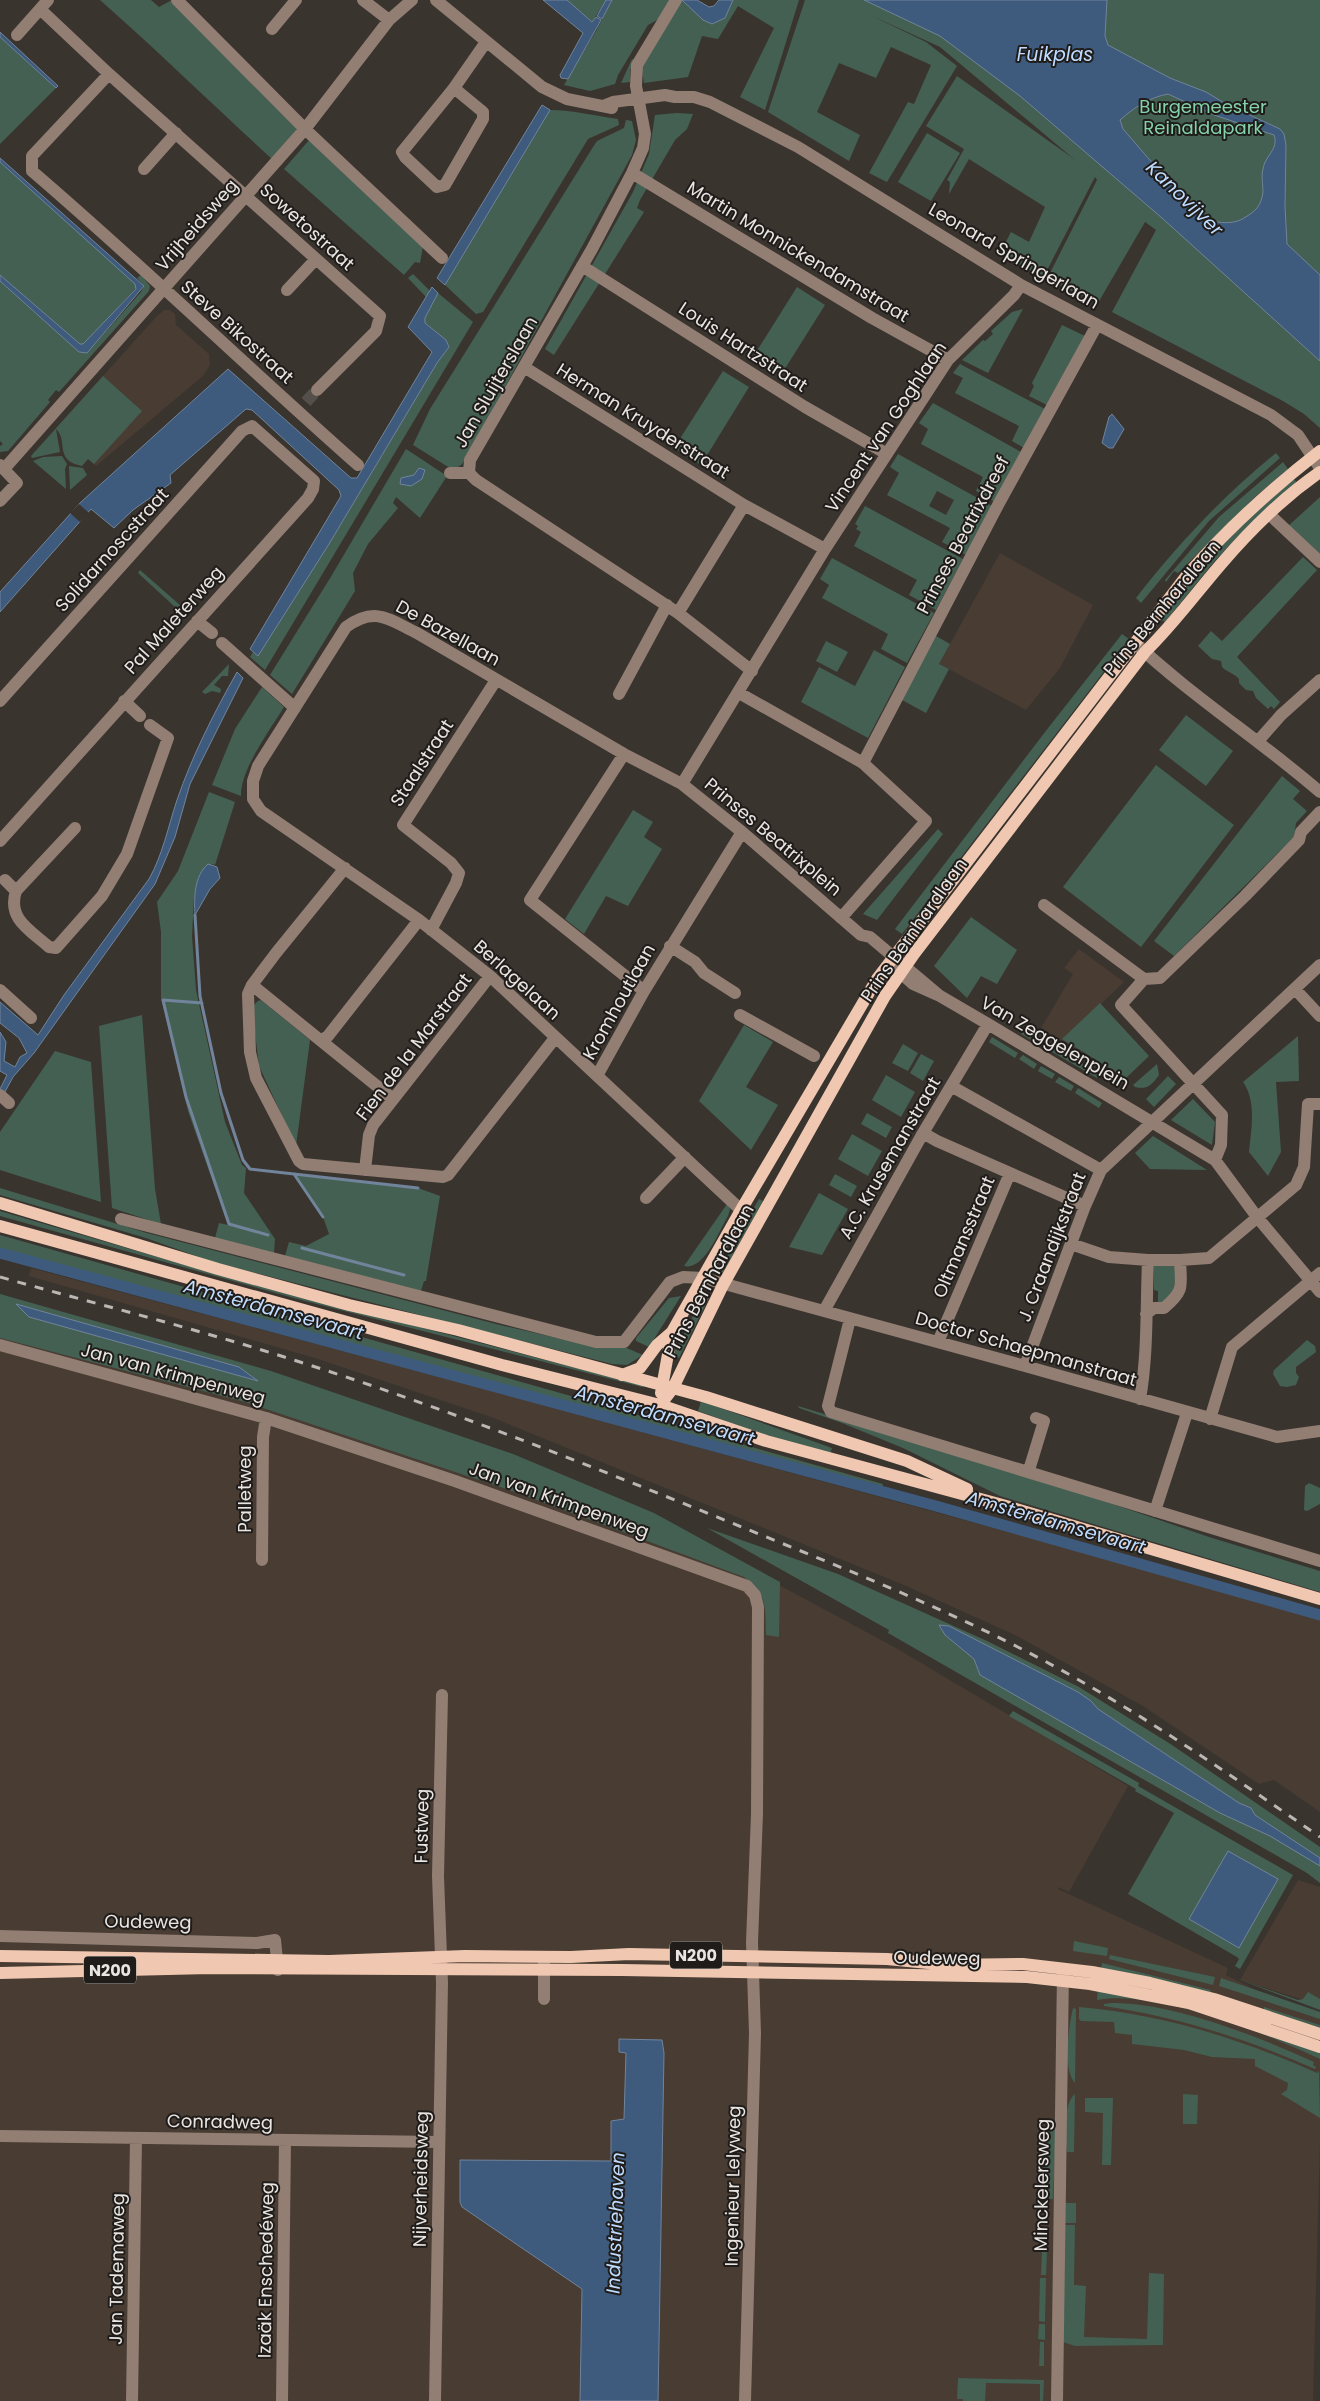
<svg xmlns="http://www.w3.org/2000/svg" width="1320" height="2401" font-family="Poppins,sans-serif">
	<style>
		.built { fill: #483c33 }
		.green { fill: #446052; fill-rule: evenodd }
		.water { fill: #3e5b7d; stroke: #71849b; fill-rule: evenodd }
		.pier { fill: #3a342f }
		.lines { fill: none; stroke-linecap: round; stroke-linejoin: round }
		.stream { stroke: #71849b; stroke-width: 3 }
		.canal { stroke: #3e5b7d; stroke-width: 11 }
		.minor-tunnel { stroke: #544f4a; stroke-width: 12; stroke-dasharray: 12 6; stroke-linecap: butt }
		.minor { stroke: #927e73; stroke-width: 12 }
		.major { stroke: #f0c7b0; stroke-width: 12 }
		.rail { stroke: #bcb7b4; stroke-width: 3; stroke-dasharray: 9 9; stroke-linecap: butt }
		.labels { text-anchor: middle; stroke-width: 4; stroke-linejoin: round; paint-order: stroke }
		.shield { fill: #1f1c1a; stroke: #aca9a6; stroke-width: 1 }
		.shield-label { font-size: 16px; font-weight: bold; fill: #e9e5e2 }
		.park-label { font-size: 18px; fill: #84d2ab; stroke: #1f1c1a }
		.street-label { font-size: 18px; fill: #e9e5e2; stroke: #1f1c1a }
		.water-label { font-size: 19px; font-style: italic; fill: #bfdcff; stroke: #1f1c1a }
	</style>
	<rect width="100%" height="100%" fill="#3a342f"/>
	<!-- built -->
	<path class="built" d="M164,310H170L175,314L176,325L209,354L210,365L203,376L96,466L56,428L157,316Z
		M1000,553L1093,605L1060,668L1026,710L939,664Z
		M1079,949L1124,982L1100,1005L1148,1055L1125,1078L1041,1028L1073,974L1064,968Z
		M31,1268L450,1380L1320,1617V1812L1274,1780L1259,1784L1143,1706L1015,1635L904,1585L491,1417L318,1359L29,1276Z
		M0,1328L248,1395L755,1572L896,1648L1128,1786L1069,1892L1058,1887V1889L1228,1968L1226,1975L1258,1991L1320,2015V2143L1313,2401H0Z
		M1298,1880L1320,1887V2005L1240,1980Z"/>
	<!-- green -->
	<path class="green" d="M100,0H151L159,7L172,0L299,129L273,160C215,107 159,52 100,0Z
		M567,0H606L592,22Z
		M612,0H671L659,19L648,25L618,75L615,84L590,91L564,85L596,31Z
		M682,0L725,18L733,0H799L765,110L740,97L774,28L738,6L718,39L702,36L688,77L644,83L641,65Z
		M805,0H1320V428L1304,414L1283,401L1112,312L1156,230L1145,222L1098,303L1047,279L1097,180L1095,177L1043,278L1000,253L1011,232L1029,242L1045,207L969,159L949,194L950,182L947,180L964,149L926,126L957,76L1074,159L940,47L870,15L926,42L957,66L887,182L869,173L908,102L914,104L931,65L891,47L876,78L839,63L817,112L860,135L849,161L768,112Z
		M0,37L56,88L0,144Z
		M632,59L635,60L630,70V82L621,83Z
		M550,110C573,110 595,116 618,119L619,125L588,139L483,312L476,314L445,285Z
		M677,113L693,114L687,129L675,140L640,200L637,208L644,212L554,355L545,349L633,192L649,154L655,115Z
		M626,120L632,121L636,140L632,155L465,460L461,465L453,470L413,445L430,409L593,147L597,141L624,128Z
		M927,133L960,153L931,201L898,182Z
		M310,139L423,246L420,263L415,262L404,275L284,169Z
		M0,162L135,283L136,288L84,344H80L0,275Z
		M413,274L430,291L426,297L408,278Z
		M141,275L150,286L149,291L59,392L56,390L48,400L50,402L8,451L0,452V446L3,444L0,441V281L79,352L87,353L141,292L144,286L137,278Z
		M797,287L825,305L781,375L753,357Z
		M438,293L473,322L265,670L250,657L253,652L258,655L329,544L437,363L449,347L446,340L425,323V318Z
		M1023,309L988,373L962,360L983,340L985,341L993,334L991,331L1012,312Z
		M1062,325L1085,336L1047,405L1029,396L1034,386L1032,383Z
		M960,364L1045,409L1024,448L1012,441L1019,426L955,393L963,378L953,373Z
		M723,371L749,387L701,465L674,448Z
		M103,376L142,411L94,464L88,459L82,466C53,460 69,441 56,429L60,452L32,458L31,456Z
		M933,403L1021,452L995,502L976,491L983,477L921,444L928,429L919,423Z
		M406,449L447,476L420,518L396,497L393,503L398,508L368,544L353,573L355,591L292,694L270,675L332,575Z
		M1276,453L1280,458L1209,521L1141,603L1136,598C1178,544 1223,496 1276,453Z
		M898,454L992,506L966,555L942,542L950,528L887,495L899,473L890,467ZM937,491L954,500L946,515L929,506Z
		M62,456L67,464L65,469L66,489L33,461L43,457Z
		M1283,462L1288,469L1255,497L1178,573L1174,571L1166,582L1165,580L1219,517Z
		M69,466L83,468L87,475L70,490Z
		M1294,479L1297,483L1242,532L1213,563L1165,622L1160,619L1195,574L1237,529Z
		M1320,497V559L1286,528Z
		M865,506L963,559L936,610L909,595L917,580L854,546L861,532L856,529L858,526L855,524Z
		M1303,557L1317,570L1237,657L1280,702L1274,709L1271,706L1268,709L1256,698L1253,691L1246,690L1239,683V679C1234,673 1228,673 1222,667L1221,661L1212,659L1198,646L1211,631L1222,641Z
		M832,558L934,613L907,663L881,649L888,634L822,598L829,585L820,579Z
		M140,570L189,613L186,617L138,573Z
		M1122,634L1129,639L902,934L895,929L1045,732Z
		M936,636L950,644L939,664L949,669L926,713L902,700Z
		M826,641L848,652L837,672L816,661Z
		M874,650L905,667L868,738L801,702L819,667L855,686Z
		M229,664L228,676H222L214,685L221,689L220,693L212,691L205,694L202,692Z
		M262,687L284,707C270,730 240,770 241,796L212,785L235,729Z
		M1186,715L1233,751L1206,786L1159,750Z
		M1156,765L1234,825L1141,947L1063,887Z
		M1282,776L1300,791L1293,799L1307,811L1296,823L1294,837L1174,956L1154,941Z
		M209,792L235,802L215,865L212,864L194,898L192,936L196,990L225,1122L242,1165L246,1168L244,1193L275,1239L274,1253L215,1238L219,1223L228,1225L188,1111L161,998V932L157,902L178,871Z
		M633,810L653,822L644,837L662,849L628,906L606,896L584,934L565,919Z
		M938,829L943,834L877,920L863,914Z
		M971,917L1017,950L997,984L981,976L967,998L934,966Z
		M261,1000L310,1040L296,1146L259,1066L252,1007L258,1001Z
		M1100,1003L1149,1056L1126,1078L1062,1039Z
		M142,1015L155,1189L161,1224L112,1208L99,1026Z
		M744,1025L773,1042L746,1087L778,1105L751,1150L699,1101Z
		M1023,1030L1100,1074L1097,1078L1021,1034Z
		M1298,1036L1299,1081L1276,1082L1281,1152L1268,1176L1249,1152C1251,1129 1257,1102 1243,1082Z
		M992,1037L1018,1053L1015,1058L989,1042Z
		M903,1044L918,1053L908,1071L892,1063Z
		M55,1051L91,1062L101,1202L0,1170V1132Z
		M921,1054L934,1061L923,1081L910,1073Z
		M1023,1055L1037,1064L1034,1069L1019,1059Z
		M1157,1064L1159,1075C1152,1085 1147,1090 1135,1087L1133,1085Z
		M1041,1066L1055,1074L1052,1079L1038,1071Z
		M886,1075L915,1092L901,1117L872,1100Z
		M1168,1076L1176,1084L1154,1107L1146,1099Z
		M1059,1077L1074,1086L1071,1091L1055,1082Z
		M1078,1088L1102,1103L1099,1108L1075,1093Z
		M1193,1099L1215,1122L1212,1145L1171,1120Z
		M867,1113L892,1127L886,1138L861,1124Z
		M852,1134L882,1151L868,1176L838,1159Z
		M1153,1136L1207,1170L1150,1169L1135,1153Z
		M294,1174L418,1188L440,1196L426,1281H424L421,1291L285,1256L289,1242L306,1246L329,1234L323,1217Z
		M835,1174L857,1186L851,1197L829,1185Z
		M0,1188L147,1233L500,1325L588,1345L622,1346L643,1355L627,1365L612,1364L213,1262L146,1238L0,1195Z
		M819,1193L848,1209L822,1255L789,1247Z
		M759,1199L763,1201L722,1274L719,1276L718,1272Z
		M727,1204L730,1209L728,1216C719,1231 704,1271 684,1266Z
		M0,1211L219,1275L645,1386L642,1387L301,1300L0,1216Z
		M0,1235L883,1484L880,1493L0,1250Z
		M1154,1265L1176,1266L1174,1292L1158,1306V1291L1154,1290Z
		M705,1293H709L710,1296L679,1358L672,1356Z
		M0,1294L271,1371L513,1454L654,1513L780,1582L779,1637L766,1635C765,1606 768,1596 744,1577L518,1493L245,1402L0,1338Z
		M681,1296L649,1347L636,1341V1338L669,1298Z
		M1307,1340L1315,1346L1316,1352L1296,1367V1373L1299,1377L1296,1385L1287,1387L1280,1386L1273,1374L1274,1370Z
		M701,1401L832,1448L830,1454L768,1436L698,1411Z
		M798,1406L1060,1486L1209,1537L1320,1571V1592L1000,1496L903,1448L842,1423L799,1408Z
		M1309,1483L1320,1488V1504L1307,1511L1304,1510L1305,1486Z
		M707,1528L838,1574L987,1641L1079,1687L1172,1745L1320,1847V1883L1307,1873L888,1633L889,1630Z
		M1013,1711L1139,1783L1138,1786L1293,1875L1240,1969L1235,1966L1239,1959L1237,1957L1128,1894L1174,1813L1135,1791L1136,1789L1009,1716Z
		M1074,1941L1108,1948L1107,1956L1073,1951Z
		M1110,1955L1215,1977L1213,1985L1109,1959Z
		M1102,1963L1211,1990L1209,1995L1101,1971Z
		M1221,1978L1320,2012V2019L1219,1986Z
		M1235,1978L1298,2000L1303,1999L1308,1992L1320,1999V2010Z
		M1098,1989L1166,2001L1320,2053V2059C1265,2033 1156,1989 1097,2000Z
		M1112,2003C1171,2002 1260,2037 1314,2062L1313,2065L1316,2067L1315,2069C1247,2039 1178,2017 1104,2006V2004Z
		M1079,2007C1162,2014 1241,2039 1317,2073L1319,2071L1320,2118L1281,2094L1287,2090L1288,2083L1255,2066V2059L1212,2057L1184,2050L1132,2044V2035L1115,2033L1114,2022L1081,2021L1079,2019Z
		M1264,2007L1320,2025V2032L1264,2010Z
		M1073,2008L1076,2009L1075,2083C1062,2069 1069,2026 1073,2008Z
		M1075,2094L1074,2152H1067C1065,2138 1063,2103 1075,2094Z
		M1183,2094L1198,2095L1197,2124H1183Z
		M1085,2098H1113L1111,2165H1102L1103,2113L1085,2112Z
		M1045,2127L1054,2128L1056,2131L1053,2199H1044Z
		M1065,2203H1076V2223H1065Z
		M1065,2225H1075L1074,2285L1086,2286L1084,2337L1147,2339L1149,2273L1164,2274L1163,2345L1075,2346L1063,2342Z
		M1042,2251H1047L1046,2275H1041Z
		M1040,2278H1046L1045,2322L1039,2321Z
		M1039,2324H1045V2340L1038,2339Z
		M1040,2342H1044V2366H1039Z
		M958,2378L1044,2380L1043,2401H1040V2384L986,2383L985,2401H963V2399H957Z"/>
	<!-- water -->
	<path class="water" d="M543,0H567L592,22L596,17L601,20L568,79L561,78L560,75L583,33Z
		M606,0H612L602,19L597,16Z
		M682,0H697L709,7L714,6L719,0H733L725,18L712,24L703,20Z
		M864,0H1107L1105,36L1108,45L1170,78L1206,92L1226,104L1280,129L1284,134L1286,145L1285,206L1287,244L1320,275V361L1162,218L1020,96L940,36ZM1168,94L1214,115L1274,135C1279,150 1265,155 1263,169C1261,176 1263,185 1263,192C1261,206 1256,211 1244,218C1237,223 1223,224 1214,221C1194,215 1140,148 1123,129L1120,120C1135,107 1148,98 1168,94Z
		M0,32L58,86L56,88L0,37Z
		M542,105L550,110L445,285L437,278Z
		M0,158L144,286L87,353L79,352L0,281V275L80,344H83L136,289L135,284L0,162Z
		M432,287L438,293L425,318V323L446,340L449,347L437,363L329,544L258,656L250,649L341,496L339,490L252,410L246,409L170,475L171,483L133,510L114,528L91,509L0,612V592L81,502L228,369L351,478H357L432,352L408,327Z
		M1112,414L1124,429L1113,448H1109L1102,443L1109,417Z
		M419,468L425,470L422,479L411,486L400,484L401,478L414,475Z
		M237,672L243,678L190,784L175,837L155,884L34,1053L13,1077L0,1101V1089L7,1075L0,1071V1032L6,1042L4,1061L15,1067L20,1057L27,1053L19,1038L0,1023V1002L38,1035L64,995L149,879C163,854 168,827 177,800C192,756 214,713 237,672Z
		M208,864L217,867L220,878L210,889L195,915C194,898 194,876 208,864Z
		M16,1304L239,1367L258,1381L29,1317Z
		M939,1625L949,1626L1078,1692L1091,1701L1098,1709L1239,1803L1251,1808L1255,1815L1320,1858V1866L1270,1836L1220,1813L980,1675L974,1659L945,1635Z
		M1228,1851L1278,1879L1239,1948L1189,1919Z
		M619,2039L662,2040L664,2053L658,2401H580L582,2289L462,2207L460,2202V2160L611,2161V2121L624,2119L626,2053L619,2052Z"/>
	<!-- pier -->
	<path class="pier" d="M79,504L89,513L80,522L70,513Z"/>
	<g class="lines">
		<!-- stream -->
		<path class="stream" d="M195,915L200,996L221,1093L243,1160L250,1169L418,1188
			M202,1003L163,1000L186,1097L229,1224L268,1235
			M294,1174L323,1217
			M302,1248L404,1275"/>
		<!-- canal -->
		<path class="canal" d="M0,1253L936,1506L1320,1615"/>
		<!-- minor-tunnel -->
		<path class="minor-tunnel" d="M306,402L317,390"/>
		<!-- minor -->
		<path class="minor" d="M177,0L305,129L442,258
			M363,0L389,20
			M436,0L542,87L567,99L612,108
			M676,0L637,65L636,86L645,134L643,148L632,173L592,249L470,460L469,473L476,480L678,613L752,671
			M40,9L109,74L380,316L376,331L317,390
			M272,29L296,0
			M17,35L48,0
			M109,74L32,156V171C143,266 248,368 358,465
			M454,88L483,112V119L445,185L437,187L405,157L402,152Z
			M454,88L486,42
			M603,106L613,102L665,95L675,97H694L710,102L798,147L1021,285L1271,415L1298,435L1320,468
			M144,169L176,133
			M632,173L872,318L948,360
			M582,266L805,407L887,454
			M287,290L316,259
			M524,367L744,505L825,549
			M0,465L17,483L0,501
			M4,469L305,129L389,20L412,0
			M450,473H469
			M1269,514L1320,562
			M678,613L744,505
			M197,621L212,633
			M222,643L295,708
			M1135,643C1193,697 1260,740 1320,792
			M739,693L863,763L926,821L841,918
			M619,694L667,605
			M0,701L242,431L252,426L314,481L313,489L308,498L0,841
			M124,701L140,716
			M1259,740L1281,715L1320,680
			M624,754L530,900L644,991
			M863,763L998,505L1097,325
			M682,784L624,754L417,633C388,619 375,606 346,627L258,766L253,781V799L261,811L419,920L490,976L741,1210
			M75,828L16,891C7,919 30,930 49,947L56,948L102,896L127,854L168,738L150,725
			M345,868L276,953L252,985L248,994L250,1052L256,1078L299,1161L303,1164L443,1177L448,1175L555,1038
			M5,880L16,891
			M1044,905L1144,979
			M431,930L456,883L459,873L451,863L403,825L496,680
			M670,946L695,962L704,973L735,993
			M893,966L913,984L940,996L988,1024L1215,1160L1257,1217L1320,1292
			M252,985L393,1099
			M1295,989L1320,1016
			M0,990L31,1018
			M940,996L870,937L861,935L742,832L682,784L825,549L948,360L1014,295L1021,285
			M740,1015L814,1056
			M322,1040L328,1036L419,920
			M598,1074L644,991L742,832
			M951,1086L1101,1170L1320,965
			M0,1095L9,1103
			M923,1133L937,1141L1085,1206
			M1215,1160L1221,1145L1222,1115L1121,1005L1144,979L1160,978L1245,896L1299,840L1301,832L1320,812
			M365,1170L369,1135L373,1125L490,976
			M646,1198L685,1157
			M121,1219L596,1342H624L670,1282L683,1277L703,1278L1025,1366L1277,1437L1320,1431
			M1071,1244L1109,1257L1148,1260
			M1180,1260L1209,1258L1296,1185L1304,1167L1308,1104H1320
			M824,1311L923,1133L988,1024
			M850,1319L828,1406L831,1412L1320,1561
			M938,1342L1010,1173
			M0,1345L266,1418L455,1481L747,1586L755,1595L758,1607L757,1814L752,1942L755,2033L745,2401
			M1025,1366L1085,1206L1101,1170
			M1140,1399C1148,1354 1146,1306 1148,1260H1180C1181,1287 1185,1290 1164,1308H1154L1146,1314
			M1210,1419L1232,1347L1320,1273
			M1029,1470L1044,1421L1036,1418
			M1155,1511L1187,1413
			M262,1560L263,1437L266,1418
			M0,1936L257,1943L275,1940L278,1970
			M544,1999V1959
			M0,2136L439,2142
			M132,2401L136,2138
			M282,2401L285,2140
			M435,2401L442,1983L438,1876L442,1695
			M1057,2401L1063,1971"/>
		<!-- major -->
		<path class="major" d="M0,1203L218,1269L349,1305L458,1330L706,1397L907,1461L967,1489
			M0,1226L502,1365L660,1405L766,1441L999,1504L1320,1599
			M622,1375L640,1368L657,1345L672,1332L741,1210L877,979L1188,574C1229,527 1271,489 1320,451
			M661,1393L672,1332
			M660,1405L673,1388L723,1285L885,996L914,954L1145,652C1173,625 1196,593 1222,563C1251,529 1284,497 1320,472
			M0,1956L329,1961L465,1956L571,1957L629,1954L887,1959L949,1965L1023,1964L1092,1972L1150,1983L1214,1999L1320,2034
			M0,1973L210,1968L622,1970L1027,1977L1090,1984L1189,2003L1320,2047"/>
		<!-- rail -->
		<path class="rail" d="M0,1277C100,1305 201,1330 300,1362C445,1408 586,1464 727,1521C832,1564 939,1605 1039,1658C1137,1710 1229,1774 1320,1837"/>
	</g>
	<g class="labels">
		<!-- shield labels -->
		<g class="shield">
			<rect x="670" y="1941.5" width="52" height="27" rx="4"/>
			<rect x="84" y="1956.5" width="52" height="27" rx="4"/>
		</g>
		<g class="shield-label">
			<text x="696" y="1961">N200</text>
			<text x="110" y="1976">N200</text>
		</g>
		<!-- park labels -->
		<g class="park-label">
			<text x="1203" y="113">Burgemeester<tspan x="1203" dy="21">Reinaldapark</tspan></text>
		</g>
		<!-- street labels -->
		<g class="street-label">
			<text transform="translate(197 225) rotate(-49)" y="6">Vrijheidsweg</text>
			<text transform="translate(307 227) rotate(42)" y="6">Sowetostraat</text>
			<text transform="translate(798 252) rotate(31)" y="6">Martin Monnickendamstraat</text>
			<text transform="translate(1014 256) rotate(30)" y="6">Leonard Springerlaan</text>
			<text transform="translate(237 332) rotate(42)" y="6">Steve Bikostraat</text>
			<text transform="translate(743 347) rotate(33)" y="6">Louis Hartzstraat</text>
			<text transform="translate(496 382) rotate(-60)" y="6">Jan Sluijterslaan</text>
			<text transform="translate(643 421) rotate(32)" y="6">Herman Kruyderstraat</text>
			<text transform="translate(886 427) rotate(-56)" y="6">Vincent van Goghlaan</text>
			<text transform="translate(963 535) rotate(-62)" y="6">Prinses Beatrixdreef</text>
			<text transform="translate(112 550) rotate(-48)" y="6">Solidarnoscstraat</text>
			<text transform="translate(1162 608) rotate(-50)" y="6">Prins Bernhardlaan</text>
			<text transform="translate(174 620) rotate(-48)" y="6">Pal Maleterweg</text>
			<text transform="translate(448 633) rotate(29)" y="6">De Bazellaan</text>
			<text transform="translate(422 763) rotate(-57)" y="6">Staalstraat</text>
			<text transform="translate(773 837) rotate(40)" y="6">Prinses Beatrixplein</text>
			<text transform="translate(914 930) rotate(-55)" y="6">Prins Bernhardlaan</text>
			<text transform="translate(517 980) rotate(42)" y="6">Berlagelaan</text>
			<text transform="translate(619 1002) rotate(-61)" y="6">Kromhoutlaan</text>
			<text transform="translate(1055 1043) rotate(30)" y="6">Van Zeggelenplein</text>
			<text transform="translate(414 1047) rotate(-53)" y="6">Fien de la Marstraat</text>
			<text transform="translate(890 1158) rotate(-60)" y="6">A.C. Krusemanstraat</text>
			<text transform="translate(964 1237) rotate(-67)" y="6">Oltmansstraat</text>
			<text transform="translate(1052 1247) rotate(-69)" y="6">J. Craandijkstraat</text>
			<text transform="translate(709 1281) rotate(-62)" y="6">Prins Bernhardlaan</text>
			<text transform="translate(1026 1349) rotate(16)" y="6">Doctor Schaepmanstraat</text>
			<text transform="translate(173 1374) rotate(15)" y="6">Jan van Krimpenweg</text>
			<text transform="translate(245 1489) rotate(-90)" y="6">Palletweg</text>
			<text transform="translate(559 1500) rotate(20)" y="6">Jan van Krimpenweg</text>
			<text transform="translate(422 1826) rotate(-89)" y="6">Fustweg</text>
			<text transform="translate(148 1922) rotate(1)" y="6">Oudeweg</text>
			<text transform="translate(937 1958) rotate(1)" y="6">Oudeweg</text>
			<text transform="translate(220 2122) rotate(1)" y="6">Conradweg</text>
			<text transform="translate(421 2179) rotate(-89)" y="6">Nijverheidsweg</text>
			<text transform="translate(1042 2185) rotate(-89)" y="6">Minckelersweg</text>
			<text transform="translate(733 2186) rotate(-89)" y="6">Ingenieur Lelyweg</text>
			<text transform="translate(117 2269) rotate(-89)" y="6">Jan Tademaweg</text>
			<text transform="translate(266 2270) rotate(-89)" y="6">Izaäk Enschedéweg</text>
		</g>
		<!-- water labels -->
		<g class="water-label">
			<text x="1055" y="61">Fuikplas</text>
			<text transform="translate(1185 198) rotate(44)" y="7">Kanovijver</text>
			<text transform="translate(274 1309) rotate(15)" y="7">Amsterdamsevaart</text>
			<text transform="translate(665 1415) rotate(15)" y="7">Amsterdamsevaart</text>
			<text transform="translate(1056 1522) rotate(16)" y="7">Amsterdamsevaart</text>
			<text transform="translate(615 2223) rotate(-88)" y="7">Industriehaven</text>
		</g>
	</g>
</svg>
